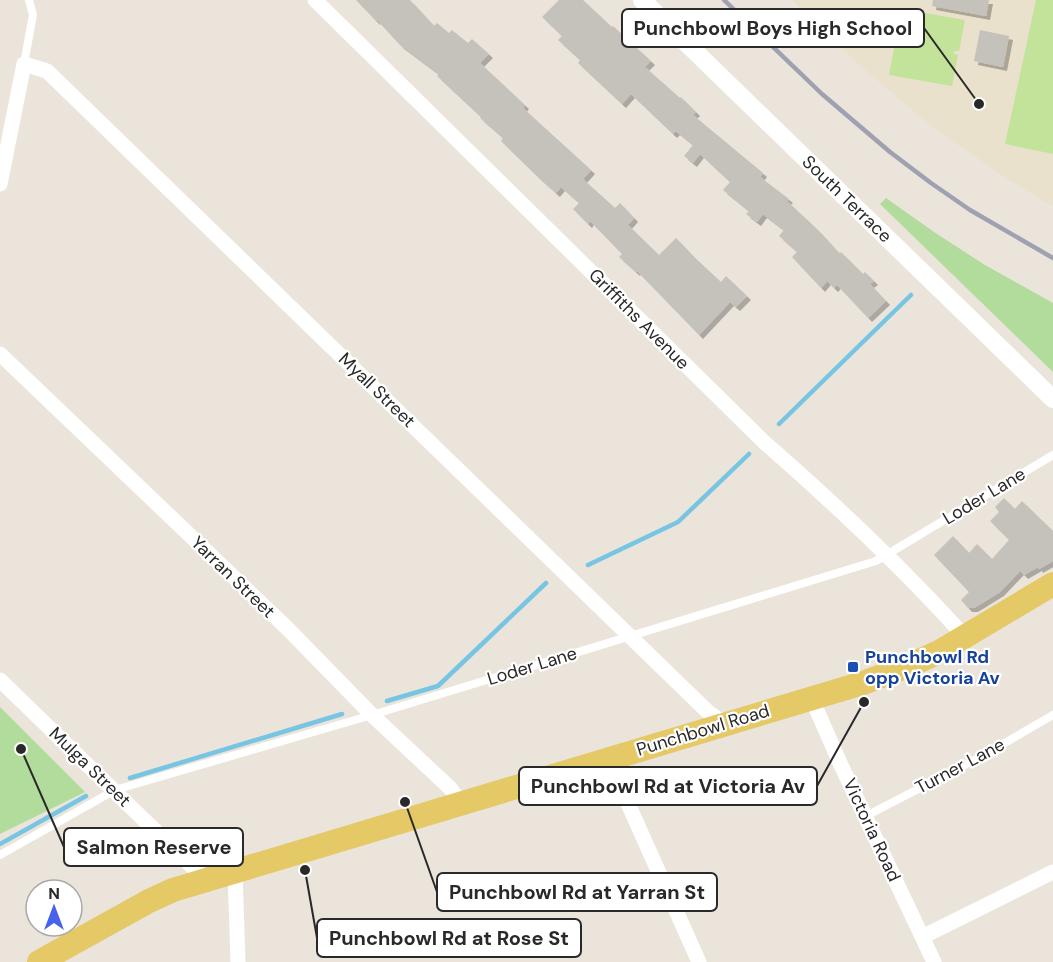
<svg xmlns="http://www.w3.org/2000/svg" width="1053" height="962" font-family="'DM Sans',sans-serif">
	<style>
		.education { fill: #eae1cc }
		.green { fill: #b1dc9c }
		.pitch { fill: #c2e399 }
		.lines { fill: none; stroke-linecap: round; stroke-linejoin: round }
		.stream { stroke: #77c4e3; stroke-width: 4.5 }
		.building { fill: #c5c1bb; filter: url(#shadow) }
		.service { stroke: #fff; stroke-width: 8 }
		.minor { stroke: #fff; stroke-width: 15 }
		.tertiary { stroke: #fff; stroke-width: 18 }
		.primary { stroke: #e4c966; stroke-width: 24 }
		.rail { stroke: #9fa1b1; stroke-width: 4.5 }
		.transit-dot { fill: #1a4fb4; stroke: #fff; stroke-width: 2 }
		.labels { text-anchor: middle; stroke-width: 4.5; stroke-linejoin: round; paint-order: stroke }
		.street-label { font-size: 18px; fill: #292929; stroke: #fff }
		.transit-label { font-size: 18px; font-weight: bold; fill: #164399; stroke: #fff; text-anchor: start }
		.leader { fill: none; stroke: #292929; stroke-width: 2 }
		.callout-dot { fill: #292929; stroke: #fff; stroke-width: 2 }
		.callout { fill: #fff; stroke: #292929; stroke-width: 2 }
		.callout-label { font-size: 20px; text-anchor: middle; font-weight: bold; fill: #292929 }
	</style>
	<defs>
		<filter id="shadow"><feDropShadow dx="4" dy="4" stdDeviation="0" flood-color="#0004"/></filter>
	</defs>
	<rect width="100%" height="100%" fill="#eae4db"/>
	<!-- education -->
	<path class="education" d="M792,0H1053V206L1009,180L951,140L920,117L856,62Z"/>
	<!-- green -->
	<path class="green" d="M886,198L934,232L985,265L1053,303V372L880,204Z
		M0,707L85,792L0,834Z"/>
	<!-- pitch -->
	<path class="pitch" d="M1036,0H1053V154L1005,144Z
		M902,9L965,20L959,51H954V54L958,55L952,86L889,75L895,44L900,45V41L896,40Z"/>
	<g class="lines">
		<!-- stream -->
		<path class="stream" d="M779,424L911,295
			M588,565L678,522L749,454
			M387,701L438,686L546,583
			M130,778L342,714
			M0,844L86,796"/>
	</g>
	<!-- building -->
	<path class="building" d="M356,0H410L434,26L437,23L449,33L452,30L468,43L472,39L489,54L480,63L525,105L523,108L591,170L583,179L615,208L620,203L634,218L628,225L659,255L676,238L694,257L721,282L726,276L747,296L736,307L730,302L699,335L637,271L636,272L619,257L622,254L590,221L588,224L573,209L579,203L561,187L556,193L540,179L501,141L503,138L480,118L481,117L437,76L439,74L400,45L377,20L376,21Z
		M559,0H583L612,27L613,26L651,61L645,67L680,98L681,97L696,112L693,115L763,173L760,177L789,199L787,201L818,230L840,254L841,252L863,274L865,272L874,281L870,284L886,301L868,318L837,285L834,288L827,281L821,288L792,257L797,252L779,236L784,230L763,214L757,222L746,214L749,211L723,190L730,182L700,154L693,163L684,156L693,145L676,131L673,134L631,94L622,104L578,63L580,60L558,40L562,36L542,17Z
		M933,0H989L986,16L932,6Z
		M980,30L1009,36L1003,67L974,61Z
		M1004,498L1015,509L1022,501L1053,531V561L1039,569L1038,567L1024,575L1020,571L1000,592L974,608H968L961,600L969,592L934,555L953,536L969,553L977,544L992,559L1009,540L990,521L999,512L995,507Z"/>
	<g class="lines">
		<!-- service -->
		<path class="service" d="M24,64L33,15L29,0
			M866,816L984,755L1053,715
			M0,855L115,790L372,715L876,561L1053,455"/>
		<!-- minor -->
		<path class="minor" d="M315,0L765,443C835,504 903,568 965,637
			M0,184L24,64L47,71L707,711L725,724
			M0,354L287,628L372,715L450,788L461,803
			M0,680L206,880
			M811,697L840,763L934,962
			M608,759L699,962
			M235,871L238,962
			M922,937L1053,872"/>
		<!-- tertiary -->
		<path class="tertiary" d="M642,0L1053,399"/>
		<!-- primary -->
		<path class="primary" d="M39,962L149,901L173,890L863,683L908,666L939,652L1053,584"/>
		<!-- rail -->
		<path class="rail" d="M724,0L822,94L890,152L931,183L970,210L1053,258"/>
	</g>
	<!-- markers -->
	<rect class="transit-dot" x="847" y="661" width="12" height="12" rx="3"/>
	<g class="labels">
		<!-- street labels -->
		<g class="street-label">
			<text transform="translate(847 199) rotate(44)" y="6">South Terrace</text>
			<text transform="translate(639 319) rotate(45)" y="6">Griffiths Avenue</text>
			<text transform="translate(377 390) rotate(44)" y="6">Myall Street</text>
			<text transform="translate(984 496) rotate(-31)" y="6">Loder Lane</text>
			<text transform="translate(233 577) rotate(44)" y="6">Yarran Street</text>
			<text transform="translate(532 666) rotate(-17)" y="6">Loder Lane</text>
			<text transform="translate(703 730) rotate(-17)" y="6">Punchbowl Road</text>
			<text transform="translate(960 766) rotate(-28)" y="6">Turner Lane</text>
			<text transform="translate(90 767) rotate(44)" y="6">Mulga Street</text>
			<text transform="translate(872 830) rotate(65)" y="6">Victoria Road</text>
		</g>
		<!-- transit labels -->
		<g class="transit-label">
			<text x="865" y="663">Punchbowl Rd<tspan x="865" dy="21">opp Victoria Av</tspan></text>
		</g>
	</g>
	<!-- callouts -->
	<path class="leader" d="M979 104L924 28M864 702L817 786M21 749L64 847M405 802L437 892M305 870L317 938"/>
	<g class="callout-dot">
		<circle cx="979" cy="104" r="6"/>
		<circle cx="864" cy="702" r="6"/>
		<circle cx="21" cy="749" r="6"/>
		<circle cx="405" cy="802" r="6"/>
		<circle cx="305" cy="870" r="6"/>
	</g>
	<g class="callout">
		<rect x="622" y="9" width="302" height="38" rx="6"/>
		<rect x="519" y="767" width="298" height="38" rx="6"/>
		<rect x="64" y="828" width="179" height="38" rx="6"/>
		<rect x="437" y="873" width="280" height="38" rx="6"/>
		<rect x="317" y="919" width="264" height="38" rx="6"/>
	</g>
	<g class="callout-label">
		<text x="773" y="35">Punchbowl Boys High School</text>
		<text x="668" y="793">Punchbowl Rd at Victoria Av</text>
		<text x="154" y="854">Salmon Reserve</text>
		<text x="577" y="899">Punchbowl Rd at Yarran St</text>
		<text x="449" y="945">Punchbowl Rd at Rose St</text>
	</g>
	<!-- north arrow -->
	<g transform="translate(54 908)"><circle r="28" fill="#ffffff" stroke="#a9a9a9" stroke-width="1.5"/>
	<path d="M0-4.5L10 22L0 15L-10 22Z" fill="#4863ea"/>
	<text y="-9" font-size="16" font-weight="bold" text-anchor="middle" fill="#292929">N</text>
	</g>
</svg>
